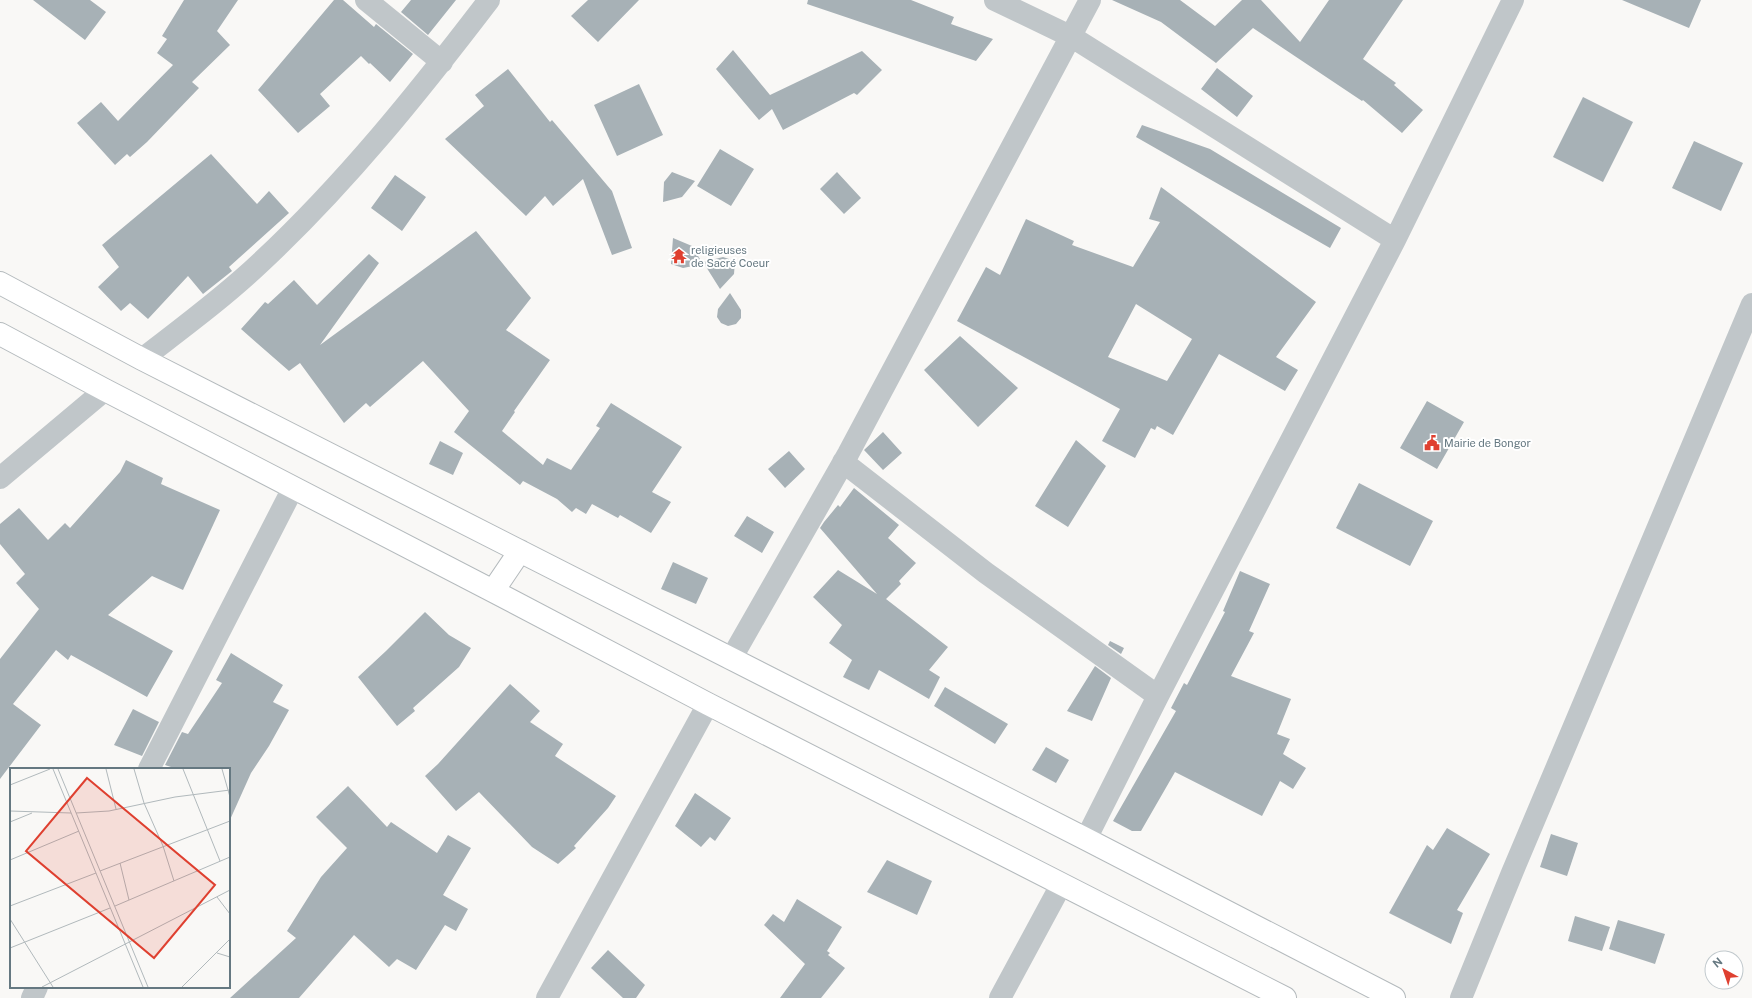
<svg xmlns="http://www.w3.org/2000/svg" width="1752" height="998" font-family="'Public Sans',sans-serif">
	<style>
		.building { fill: #a7b1b6; fill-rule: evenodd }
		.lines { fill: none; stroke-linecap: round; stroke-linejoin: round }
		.major-casing { stroke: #b4babd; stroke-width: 24 }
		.minor { stroke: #c0c6c9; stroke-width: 22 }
		.major { stroke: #fff; stroke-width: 22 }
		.labels { text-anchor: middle; stroke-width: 4; stroke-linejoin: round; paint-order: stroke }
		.poi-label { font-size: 11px; fill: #657881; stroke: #fff; text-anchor: start }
		.inset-road { fill: none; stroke: #b1b9bc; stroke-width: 1 }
		.view { fill: #df4030; fill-opacity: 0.15; stroke: #df4030; stroke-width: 2 }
		.inset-edge { fill: none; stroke: #657881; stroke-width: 2 }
	</style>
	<rect width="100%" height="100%" fill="#f9f8f6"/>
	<!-- building -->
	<path class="building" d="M33,0H90L106,12L85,40Z
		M184,0H238L217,31L230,45L192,82L199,88L147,142L130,157L127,154L115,165L77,123L101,102L118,121L173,65L157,53L167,39L162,36Z
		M334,0H343L374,27L376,24L413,54L390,82L370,63L369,64L361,56L320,94L330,106L298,133L258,90Z
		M411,0H456L428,35L401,12Z
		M588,0H639L598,42L571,16Z
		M808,0H911L954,17L951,24L993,39L976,61L807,4Z
		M1112,0H1180L1215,26L1242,0H1261L1300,42L1329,0H1403L1363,59L1396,83L1394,85L1423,110L1402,133L1363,100L1362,101L1253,28L1216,63L1161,22Z
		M1622,0H1701L1689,28Z
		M733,50L770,95L862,51L882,70L857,95L854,93L783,130L772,109L759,120L716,69Z
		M1217,68L1253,96L1237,117L1201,89Z
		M508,69L550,122L552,120L612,191L632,248L612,255L583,179L553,206L545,196L526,216L445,139L484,106L475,95Z
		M639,84L663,135L617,156L594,105Z
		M1583,97L1633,122L1603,182L1553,157Z
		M1142,125L1210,149L1341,228L1330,248L1136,137Z
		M1694,141L1743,163L1721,211L1672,188Z
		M720,149L754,169L731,206L697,186Z
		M211,154L257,204L269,191L289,213L229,267L232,271L203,294L188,276L148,319L130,303L121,311L98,287L119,267L102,245Z
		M672,172L695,181L682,197L663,202L664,182Z
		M837,172L861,198L844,214L820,189Z
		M395,175L426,197L402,231L371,208Z
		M1161,187L1316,302L1276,357L1298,370L1285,391L1219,354L1173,435L1157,426L1155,430L1151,428L1135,458L1102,441L1120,409L957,321L986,267L1000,275L1026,219L1074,241L1072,245L1133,267L1160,222L1149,219ZM1136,304L1192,339L1167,381L1108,357Z
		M476,231L531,298L506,330L550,360L514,411L515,412L502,431L543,465L547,458L571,470L600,428L596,426L611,403L682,447L652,492L671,502L651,533L620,515L618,518L592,504L586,514L576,508L572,512L557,499L523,481L520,485L454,432L469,411L423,361L370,407L366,403L344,423L300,363L289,371L241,329L265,302L268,304L294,280L317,305L369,254L379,263L320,345Z
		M673,238L692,246L703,264L683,268L671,264Z
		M723,257L735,261L734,274L720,289L703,262Z
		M730,293L741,310V318L736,324L728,326L721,323L717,317L718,309Z
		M960,336L1018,388L978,427L924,370Z
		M1427,401L1464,422L1437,469L1400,448Z
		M883,432L902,453L883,470L864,450Z
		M1076,440L1106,466L1068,527L1035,506Z
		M440,441L463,453L453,475L429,464Z
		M789,451L805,469L785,488L768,469Z
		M126,460L163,478L161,484L220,510L183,590L152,576L108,615L173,651L147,697L71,655L68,660L56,650L13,704L41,725L0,779V659L39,609L16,583L25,574L0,544V524L19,508L48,540L65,523L70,528L120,472Z
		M1359,483L1433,521L1410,566L1336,528Z
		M854,488L899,525L888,538L916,563L899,581L901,584L886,599L948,647L929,670L940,677L929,699L879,670L869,690L843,677L852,660L829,643L842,625L813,597L838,570L877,594L820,528L824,522L838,505L840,507Z
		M747,516L774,532L762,553L734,536Z
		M673,562L708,578L696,604L661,589Z
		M1240,571L1270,584L1249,631L1254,633L1231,676L1291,699L1277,734L1290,739L1283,754L1306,768L1293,789L1280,781L1262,816L1175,772L1141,831H1132L1113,821L1176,711L1171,708L1184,683L1187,685L1225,612L1223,611Z
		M425,612L449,635L471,648L459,667L413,708L415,711L397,726L358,677L386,651Z
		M1110,641L1124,648L1121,654L1108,645Z
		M231,653L283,685L273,702L289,710L269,746L251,773L229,822V769H177L165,765L182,732L188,734L222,683L216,680Z
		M1095,666L1111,678L1092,721L1067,711Z
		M510,684L540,711L530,722L563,744L555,756L616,796L608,808L574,846L576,848L558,864L532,847L479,792L456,811L425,776L438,764Z
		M945,687L1008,724L995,744L934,706Z
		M133,709L159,722L142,756L114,745Z
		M1046,747L1069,760L1056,783L1032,770Z
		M348,786L387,827L391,822L437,853L448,835L471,848L443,895L468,909L456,931L445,925L416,970L397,959L389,967L354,935L299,998H230L296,938L287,931L321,877L347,848L316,817Z
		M695,793L731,818L715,841L710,837L701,847L675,826Z
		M1447,828L1490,854L1457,910L1463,913L1451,944L1389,913L1427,845L1433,850Z
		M1551,834L1578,843L1567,876L1540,867Z
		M887,860L932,881L917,915L867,892Z
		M797,899L842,927L827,951L830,953L828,955L845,968L821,998H780L805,964L764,925L773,914L784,922Z
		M1575,916L1610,927L1602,951L1568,941Z
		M1618,920L1665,934L1655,964L1609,949Z
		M608,950L645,985L636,998H623L591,968Z"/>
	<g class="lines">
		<defs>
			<path id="major" d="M0,283L142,359L1086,839L1394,998
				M0,334L105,390L493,591L708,704L1285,998
				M493,591L520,551"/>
		</defs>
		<!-- major casing -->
		<use href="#major" class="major-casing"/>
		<!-- minor -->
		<path class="minor" d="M366,0L442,62
			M995,0L1072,37L1395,240
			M142,359C182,328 223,298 259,264C345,184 418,93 489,0
			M843,462L986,573L1158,696
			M0,478L105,390
			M731,659L848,454L1090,0
			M149,769L293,488
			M1086,839L1158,696L1395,240L1513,0
			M32,998L37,987
			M547,998L708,704
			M1000,998L1061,885
			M1461,998L1512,873L1752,304"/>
		<!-- major -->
		<use href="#major" class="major"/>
	</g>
	<!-- icons -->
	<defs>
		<symbol id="temple-bare" viewBox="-9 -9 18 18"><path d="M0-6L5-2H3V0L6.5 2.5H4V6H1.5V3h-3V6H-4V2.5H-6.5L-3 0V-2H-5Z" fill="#df4030" stroke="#fff" stroke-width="2.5" paint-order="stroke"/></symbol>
		<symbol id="civic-bare" viewBox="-9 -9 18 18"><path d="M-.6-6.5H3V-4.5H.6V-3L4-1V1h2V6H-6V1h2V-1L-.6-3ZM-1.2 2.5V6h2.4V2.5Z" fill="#df4030" stroke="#fff" stroke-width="2.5" paint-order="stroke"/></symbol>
	</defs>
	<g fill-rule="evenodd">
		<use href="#temple-bare" x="668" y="245" width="22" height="22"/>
		<use href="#civic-bare" x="1421" y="432" width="22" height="22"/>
	</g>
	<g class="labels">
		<!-- poi labels -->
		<g class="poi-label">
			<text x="691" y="254">religieuses<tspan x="691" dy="13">de Sacré Coeur</tspan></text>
			<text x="1444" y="447">Mairie de Bongor</text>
		</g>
	</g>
	<!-- overview -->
	<g transform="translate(10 768)">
		<rect width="220" height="220" fill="#f9f8f6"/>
		<path class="inset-road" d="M43,1L133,219M48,1L138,219M96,1L106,41M124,1L134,35L153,78L164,113M173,1L210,93M212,1L220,29M0,17L40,1M0,43L61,45M66,45L99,43L165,29L220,22M0,54L22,45M0,92L69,63M110,95L119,132M90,103L220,53M207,129L220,146M0,138L86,105M105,138L220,89M0,151L43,219M0,180L100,140M207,185L220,189M32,219L220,122M172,219L220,171"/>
		<path class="view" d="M77,10L205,117L144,190L16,83Z"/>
		<rect width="220" height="220" class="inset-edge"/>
	</g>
	<!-- north arrow -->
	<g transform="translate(1724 970) rotate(320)"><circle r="19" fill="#ffffff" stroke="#c1c9cd"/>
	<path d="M0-3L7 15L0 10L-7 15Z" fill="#df4030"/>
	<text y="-6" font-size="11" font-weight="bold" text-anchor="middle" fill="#657881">N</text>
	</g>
</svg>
